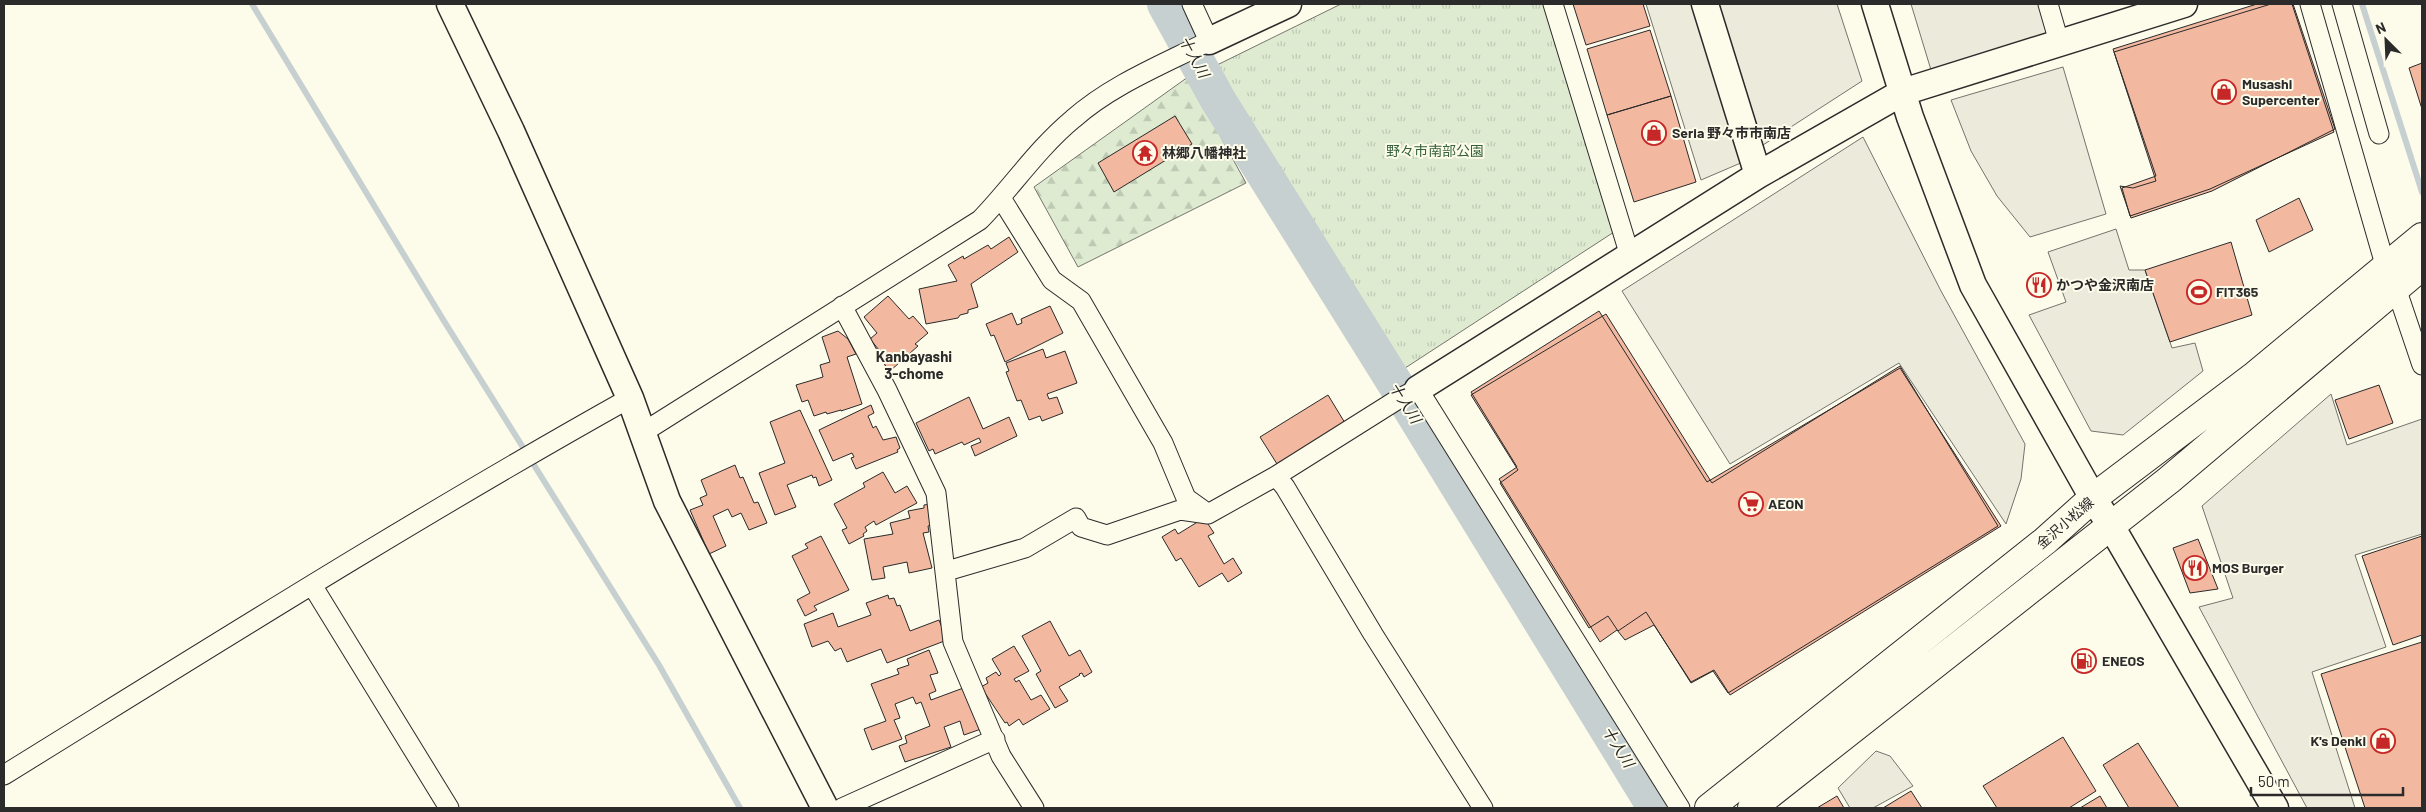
<svg xmlns="http://www.w3.org/2000/svg" width="2426" height="812" font-family="Barlow,'Noto Sans JP',sans-serif">
	<style>
		.forest { fill: url(#forest-firs); stroke: #74746e }
		.park { fill: url(#park-tufts); stroke: #74746e }
		.parking { fill: #eceadb; stroke: #74746e }
		.lines { fill: none; stroke-linecap: round; stroke-linejoin: round }
		.stream { stroke: #c7d0d0; stroke-width: 6 }
		.river { stroke: #c7d0d0; stroke-width: 36 }
		.building { fill: #f2b8a0; stroke: #2b2b2b }
		.street-casing { stroke: #2b2b2b; stroke-width: 21 }
		.secondary-casing { stroke: #2b2b2b; stroke-width: 29 }
		.primary-casing { stroke: #2b2b2b; stroke-width: 30 }
		.street { stroke: #fdfbea; stroke-width: 19 }
		.secondary { stroke: #fdfbea; stroke-width: 26 }
		.primary { stroke: #fdfbea; stroke-width: 28 }
		.labels { text-anchor: middle; stroke-width: 4; stroke-linejoin: round; paint-order: stroke }
		.poi-label { font-size: 14px; font-weight: bold; fill: #2b2b2b; stroke: #fdfbea; text-anchor: start }
		.park-label { font-size: 14px; fill: #34623c; stroke: #fdfbea }
		.street-label { font-size: 14px; fill: #2b2b2b; stroke: #fdfbea }
		.water-label { font-size: 15px; font-style: italic; fill: #2b2b2b; stroke: #fdfbea }
		.neighbourhood-label { font-size: 15px; font-weight: bold; fill: #2b2b2b; stroke: #fdfbea }
	</style>
	<defs>
		<pattern id="forest-firs" width="22" height="20" patternUnits="userSpaceOnUse" patternTransform="scale(1.25)"><rect width="22" height="20" fill="#deebd1"/><path d="M5 1l3.5 6h-7zM16 11l3.5 6h-7z" fill="#bfcab4"/></pattern>
		<pattern id="park-tufts" width="24" height="20" patternUnits="userSpaceOnUse" patternTransform="scale(1.25)"><rect width="24" height="20" fill="#deebd1"/><path d="M3 7l-1-3M5 7V3M7 7l1-3M15 17l-1-3M17 17v-4M19 17l1-3" fill="none" stroke="#bfcab4"/></pattern>
	</defs>
	<rect width="100%" height="100%" fill="#fdfbea"/>
	<!-- forest -->
	<path class="forest" d="M1188,77L1246,183L1078,267L1034,187Z"/>
	<!-- park -->
	<path class="park" d="M1341,4H1544L1614,232L1399,372L1211,68Z"/>
	<!-- parking -->
	<path class="parking" d="M1646,4H1694L1743,162L1701,180Z
		M1719,4H1837L1862,81L1763,145Z
		M1911,4H2040L2049,33L1931,70Z
		M2063,67L2106,214L2030,237L1997,196L1971,151L1951,100Z
		M1863,137L1941,291L2025,444L2021,479L2006,524L1899,363L1730,464L1622,291Z
		M2116,229L2129,270H2145L2172,348L2195,343L2203,371L2123,435L2091,431L2029,315L2066,302L2048,252Z
		M2331,394L2347,445L2422,419V534L2355,555L2386,647L2312,672L2355,808H2307L2199,607L2233,598L2202,506Z
		M1876,751L1890,756L1913,786L1873,808H1850L1838,788Z"/>
	<g class="lines">
		<!-- stream -->
		<path class="stream" d="M252,4L444,321L659,665L740,808
			M2362,4L2422,192"/>
		<!-- river -->
		<path class="river" d="M1165,4L1218,100L1409,406L1650,799"/>
	</g>
	<!-- building -->
	<path class="building" d="M1573,4H1643L1650,26L1586,45Z
		M2257,4H2293L2335,129L2212,191L2131,218L2120,186L2133,188L2156,181L2113,49Z
		M2271,4H2292L2334,132L2210,189L2130,216L2122,188L2156,176L2114,52Z
		M1650,30L1671,96L1607,115L1587,49Z
		M2422,63V109L2409,68Z
		M1671,96L1696,182L1634,202L1607,115Z
		M1175,116L1192,144L1114,192L1098,163Z
		M2299,198L2313,230L2269,252L2256,220Z
		M1009,237L1018,252L971,284L978,307L968,310V313L960,315L958,318L926,324L919,289L957,281L948,265L963,256L964,259L988,245L991,249Z
		M2231,242L2252,315L2170,342L2145,270Z
		M888,296L909,319L913,316L928,333L915,344L918,346L890,371L879,359L884,356L870,339L877,333L864,317Z
		M1050,306L1063,333L1005,362L994,335L991,336L986,324L1012,313L1017,325L1022,323L1021,319Z
		M1599,311L1707,482L1900,368L2001,526L1730,695L1714,670L1691,682L1654,625L1625,640L1617,630L1600,642L1499,479L1517,467L1471,392Z
		M1606,314L1712,483L1900,366L1998,526L1728,693L1713,671L1691,683L1646,612L1618,631L1608,616L1589,628L1500,483L1518,470L1471,395Z
		M838,331L848,339L856,354L847,357L862,404L841,411V410L827,414L826,412L814,416L808,400L802,402L796,385L823,377L820,365L830,362L822,337Z
		M1043,349L1046,358L1065,351L1077,383L1047,394L1049,399L1057,397L1063,413L1042,421L1040,416L1029,420L1021,400L1017,401L1006,372L1009,371L1006,363Z
		M2379,385L2393,423L2349,439L2335,400Z
		M1328,395L1345,423L1282,463L1281,461L1277,464L1260,437Z
		M969,397L983,429L1009,417L1017,436L975,456L971,446L981,442L979,438L964,445L962,442L935,454L933,449L929,451L916,423Z
		M871,405L874,413L868,416L873,428L876,426L883,440L896,437L900,448L897,450L898,452L856,469L851,458L854,457L852,453L833,461L819,430Z
		M800,410L832,480L819,486L816,477L813,478L812,475L787,485L796,507L775,515L759,473L785,463L770,422Z
		M735,465L740,478L743,477L754,503L758,502L767,523L749,530L741,513L732,517L728,509L713,516L726,546L709,554L690,510L703,505L700,498L707,495L701,480Z
		M883,472L895,493L907,486L917,503L876,525L874,521L865,527L867,531L863,534L864,536L849,544L842,530L847,528L834,504L865,487L863,483Z
		M931,504L935,524L928,526L929,532L923,533L932,568L909,573L907,562L883,567L885,578L872,580L864,539L893,534L890,523L910,518L908,511L924,508V505Z
		M1204,518L1214,533L1208,536L1224,564L1233,558L1242,573L1228,582L1222,573L1199,587L1181,558L1176,561L1162,537L1175,529L1178,534Z
		M821,536L849,590L814,606L817,610L805,616L797,600L810,593L792,556L808,548L805,544Z
		M2422,536V635L2393,645L2362,556Z
		M2198,539L2218,589L2190,593L2173,548Z
		M888,595L889,599L894,598L897,606L900,605L910,631L939,620L947,640L887,663L881,649L847,662L841,648L835,651L828,641L812,647L804,624L833,613L838,627L871,615L866,603Z
		M1050,621L1069,656L1080,650L1092,672L1084,677L1082,673L1079,674L1080,675L1059,687L1068,701L1055,708L1036,674L1041,671L1022,636Z
		M2422,642V808H2365L2321,674Z
		M1014,646L1029,671L1014,679L1016,682L1019,680L1031,700L1041,695L1050,709L1023,725L1019,719L1009,726L1007,722L1005,723L981,687L988,683L986,678L996,672L999,676L1001,674L992,659Z
		M929,650L938,673L930,675L936,691L929,694L931,700L966,687L981,729L964,735L960,721L944,727L951,747L905,762L899,746L907,743L905,736L930,726L921,702L916,704L913,697L895,704L900,718L894,720L902,739L872,750L864,729L886,721L871,684L899,674L897,669L909,665L907,659Z
		M2063,737L2096,791L2069,808H1997L1983,786Z
		M2138,743L2179,808H2129L2103,765Z
		M1911,791L1922,808H1883Z
		M1837,796L1844,808H1817Z
		M2100,796L2107,808H2080Z"/>
	<g class="lines">
		<defs>
			<path id="street" d="M1553,4L1630,256
				M2048,4L2059,42
				M2310,4L2386,268
				M2342,4L2379,134
				M1001,198L1052,280L1081,301L1163,443L1186,498L1207,513
				M2396,288L2422,365
				M842,306L887,390L936,493L953,642L1001,756L1034,808
				M642,433L980,220C1012,187 1037,149 1073,119C1113,84 1162,65 1209,41L1192,4
				M1276,476L1285,487L1373,634L1483,808
				M947,571L1025,548L1076,518L1081,527L1107,535L1180,510L1208,514L1276,476L1400,398L1418,389L1680,808
				M312,585L449,808
				M4,775C211,647 417,517 630,398
				M842,808L995,739"/>
			<path id="secondary" d="M450,4L511,131L630,398L667,501L825,808
				M1875,4L1910,117L1973,285L2093,498L2111,526L2275,808
				M1209,41L1288,4
				M1758,175L1903,92L2184,4
				M1418,389L1758,175L1705,4"/>
			<path id="primary" d="M1709,808L2045,541L2093,498L2253,377L2422,237
				M1752,808L2169,480L2422,266"/>
		</defs>
		<!-- street casing -->
		<use href="#street" class="street-casing"/>
		<!-- secondary casing -->
		<use href="#secondary" class="secondary-casing"/>
		<!-- primary casing -->
		<use href="#primary" class="primary-casing"/>
		<!-- street -->
		<use href="#street" class="street"/>
		<!-- secondary -->
		<use href="#secondary" class="secondary"/>
		<!-- primary -->
		<use href="#primary" class="primary"/>
	</g>
	<!-- icons -->
	<defs>
		<symbol id="shop-ring" viewBox="-11 -11 22 22"><circle r="9.5" fill="#fdfbea" stroke="#c62828" stroke-width="1.5"/><path d="M-5-2.5h2.3a2.7 3.5 0 0 1 5.4 0H5L5.5 6h-11ZM-1.5-2.5h3a1.5 2.3 0 0 0-3 0Z" fill="#c62828"/></symbol>
		<symbol id="temple-ring" viewBox="-11 -11 22 22"><circle r="9.5" fill="#fdfbea" stroke="#c62828" stroke-width="1.5"/><path d="M0-6L5-2H3V0L6.5 2.5H4V6H1.5V3h-3V6H-4V2.5H-6.5L-3 0V-2H-5Z" fill="#c62828"/></symbol>
		<symbol id="restaurant-ring" viewBox="-11 -11 22 22"><circle r="9.5" fill="#fdfbea" stroke="#c62828" stroke-width="1.5"/><path d="M-5-6h1v4h1v-4h1v4h1v-4h1v5L-1.5 .5V6h-2V.5L-5-1ZM5-6V6H3V1.5H1.5Q1.5-4 5-6Z" fill="#c62828"/></symbol>
		<symbol id="stadium-ring" viewBox="-11 -11 22 22"><circle r="9.5" fill="#fdfbea" stroke="#c62828" stroke-width="1.5"/><path d="M0-5a6.5 5 0 1 0 0 10a6.5 5 0 1 0 0-10ZM-3.5-1.8h7v3.6h-7Z" fill="#c62828"/></symbol>
		<symbol id="supermarket-ring" viewBox="-11 -11 22 22"><circle r="9.5" fill="#fdfbea" stroke="#c62828" stroke-width="1.5"/><path d="M-6-5.5h2.5l.6 2H6L4.5 2H-2.5L-4.4-4H-6ZM-1.5 3.2a1.3 1.3 0 1 0 .1 0ZM3 3.2a1.3 1.3 0 1 0 .1 0Z" fill="#c62828"/></symbol>
		<symbol id="fuel-ring" viewBox="-11 -11 22 22"><circle r="9.5" fill="#fdfbea" stroke="#c62828" stroke-width="1.5"/><path d="M-5.5-6h7V0h2V4h1.3V-2.5L3-4.5l.8-.8L6-3V5H2.5V1h-1V6h-7ZM-4.2-4.7v3.2H.2V-4.7Z" fill="#c62828"/></symbol>
	</defs>
	<g fill-rule="evenodd">
		<use href="#shop-ring" x="2210" y="78" width="28" height="28"/>
		<use href="#shop-ring" x="1640" y="119" width="28" height="28"/>
		<use href="#temple-ring" x="1131" y="139" width="28" height="28"/>
		<use href="#restaurant-ring" x="2025" y="271" width="28" height="28"/>
		<use href="#stadium-ring" x="2185" y="278" width="28" height="28"/>
		<use href="#supermarket-ring" x="1737" y="490" width="28" height="28"/>
		<use href="#restaurant-ring" x="2181" y="554" width="28" height="28"/>
		<use href="#fuel-ring" x="2070" y="647" width="28" height="28"/>
		<use href="#shop-ring" x="2369" y="727" width="28" height="28"/>
	</g>
	<g class="labels">
		<!-- poi labels -->
		<g class="poi-label">
			<text x="2242" y="89">Musashi<tspan x="2242" dy="16">Supercenter</tspan></text>
			<text x="1672" y="138">Seria 野々市市南店</text>
			<text x="1162" y="158">林郷八幡神社</text>
			<text x="2056" y="290">かつや金沢南店</text>
			<text x="2216" y="297">FIT365</text>
			<text x="1768" y="509">AEON</text>
			<text x="2212" y="573">MOS Burger</text>
			<text x="2102" y="666">ENEOS</text>
			<text x="2366" y="746" text-anchor="end">K's Denki</text>
		</g>
		<!-- park labels -->
		<g class="park-label">
			<text x="1435" y="156">野々市南部公園</text>
		</g>
		<!-- street labels -->
		<g class="street-label">
			<text transform="translate(2065 523) rotate(-41)" y="5">金沢小松線</text>
		</g>
		<!-- water labels -->
		<g class="water-label">
			<text transform="translate(1194 57) rotate(61)" y="5">十人川</text>
			<text transform="translate(1405 403) rotate(58)" y="5">十人川</text>
			<text transform="translate(1618 747) rotate(58)" y="5">十人川</text>
		</g>
		<!-- neighbourhood labels -->
		<g class="neighbourhood-label">
			<text x="914" y="362">Kanbayashi<tspan x="914" dy="17">3-chome</tspan></text>
		</g>
	</g>
	<!-- border -->
	<rect width="2426" height="812" fill="none" stroke="#2b2b2b" stroke-width="10"/>
	<!-- north arrow -->
	<g transform="translate(2386 40) rotate(336)" stroke="#fdfbea" stroke-width="4" paint-order="stroke">
	<path d="M0-4L9 19L0 12L-9 19Z" fill="#2b2b2b"/>
	<text y="-8" font-size="14" font-weight="bold" text-anchor="middle" fill="#2b2b2b">N</text>
	</g>
	<!-- scale -->
	<path d="M2251 787v8h152v-8" fill="none" stroke="#2b2b2b" stroke-width="2.5"/>
	<text x="2258" y="787" font-size="15" fill="#2b2b2b" stroke="#fdfbea" stroke-width="4" paint-order="stroke">50 m</text>
</svg>
